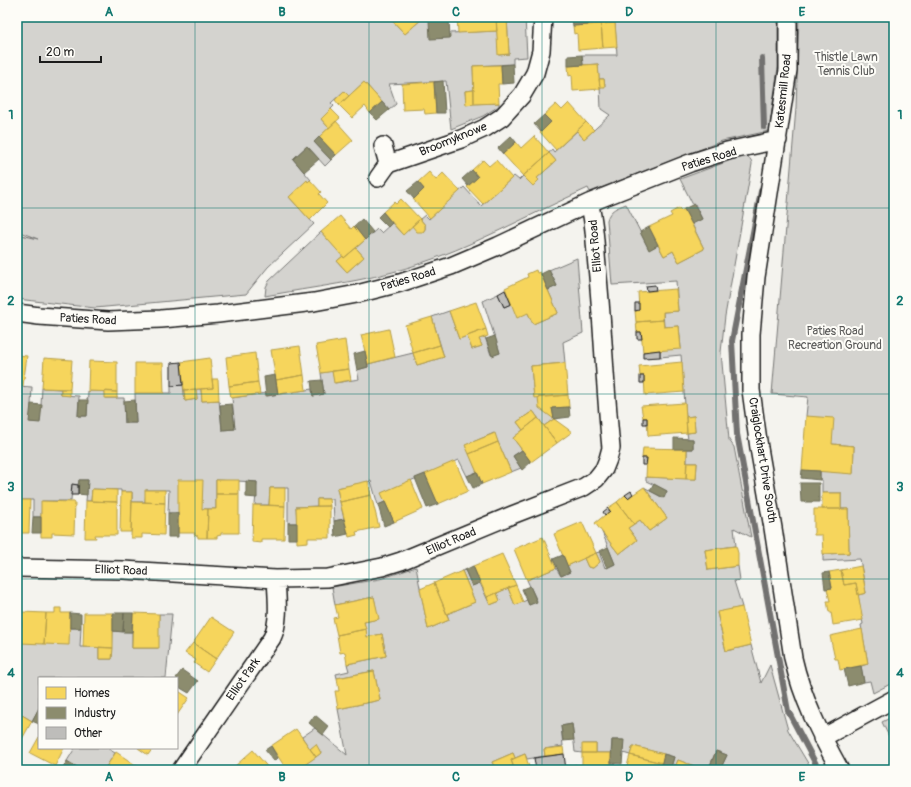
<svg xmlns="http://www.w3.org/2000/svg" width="911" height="787" font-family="Pangolin,sans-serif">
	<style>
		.green { fill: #d4d3cf; stroke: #787876 }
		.homes { fill: #f6d55c; stroke: #b59e49 }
		.industry { fill: #8c8c6e; stroke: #6a6a55 }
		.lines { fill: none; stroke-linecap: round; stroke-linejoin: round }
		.stream { stroke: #72716f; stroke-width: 6 }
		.building { fill: #bebdba; stroke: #1c1c1c }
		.street-casing { stroke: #1c1c1c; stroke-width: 20 }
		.street { stroke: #fdfcf7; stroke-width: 17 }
		.grid { fill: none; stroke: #0f766e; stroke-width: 1; stroke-opacity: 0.55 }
		.labels { text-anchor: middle; stroke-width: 4; stroke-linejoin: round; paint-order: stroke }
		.park-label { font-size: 12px; fill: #5c5c5b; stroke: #fdfcf7 }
		.street-label { font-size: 12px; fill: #1c1c1c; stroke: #fdfcf7 }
		.neatline { fill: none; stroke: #0f766e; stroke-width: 1.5 }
		.grid-label { font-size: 13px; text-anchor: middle; font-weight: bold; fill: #0f766e }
	</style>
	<rect width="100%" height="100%" fill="#f4f3ee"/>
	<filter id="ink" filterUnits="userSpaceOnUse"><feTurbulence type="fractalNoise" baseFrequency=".025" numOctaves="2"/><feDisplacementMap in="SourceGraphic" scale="8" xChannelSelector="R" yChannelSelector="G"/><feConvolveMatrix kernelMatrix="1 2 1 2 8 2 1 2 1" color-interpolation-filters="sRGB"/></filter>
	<g filter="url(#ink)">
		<!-- green -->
		<path class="green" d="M17,17H389L405,34L424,17H426L450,33L497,31L499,55L509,54L507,17H525L527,57L513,58V64L473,66L474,90L465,91L466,104L499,103V106L483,116L451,129L446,81L389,84L396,104L389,110L364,82L349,96L344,91L331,103L334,106L321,119L329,128L314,142L331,160L325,166L307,146L293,159L311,180L308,182L307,181L289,197L314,224L268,267L246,294L95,308L17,299V234L38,239L17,231Z
			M557,17H778V67L769,131L722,141L590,192L588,188C529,215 472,247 410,267C363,282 313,287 265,296L266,287L269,281L321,232L343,256L337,261L347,272L364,257L356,248L377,229L381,233L392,223L403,235L412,226L423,232L425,229V225L420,219L425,215L429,219L464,187L481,206L514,176L519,180L523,176L533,186L539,180L537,178L556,161L549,153L552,149L554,152L577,131L584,139L610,115L601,109L600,87L605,86L604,79H599L598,64L583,65L582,55H617L615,23L588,25V18L556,19Z
			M799,17H894V682L873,693L870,681L864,682L861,666L868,664L861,625L863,624L858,595L866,593L860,559L823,561V554L849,553L848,509H841V493H822V480H820V471L853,473L854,446L832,444L806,416L808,397L772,394L796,108Z
			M745,155C749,157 752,160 752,164L725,316L721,352L729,440L734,447L751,537L734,528L736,546L705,550L708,570L738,566L740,580L734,581L742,607L717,613L726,651L751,645L761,683L770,665L788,730L812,770H720L727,755L716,751L708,770H693L694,766L678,760L676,765L672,764L674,757L633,746L630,755L623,753V740H612L611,753H596V744H583L582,753L575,752L572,724L561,726L563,746L544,749L545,756L527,759L525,754L515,758L513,753L492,762L496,770H297L321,753L316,745L310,749L302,737L315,728L347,755L338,709L380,700L374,671L337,678L336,674L349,671L347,664L386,656L382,634L367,637L364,622L378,619L374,597L335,605L332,587L380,579L416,567L428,629L449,620L447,614L475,602L462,571L465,570L472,586L480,583L490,605L500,601L497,593L508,588L515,605L527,600L529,605L537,601L527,580L556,568L561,576L570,572L567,566L584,558L588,567L593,568L600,562L596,553L599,552L605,568L615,564L602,532L619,554L637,540L628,528L640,520L649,531L667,518L644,487L663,498L667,491L646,481V477L696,479L697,463H687V449H693V439H688L687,433L695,432L694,416L686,417L681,355L660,357V350L681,348L679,326L664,327L663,312L678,311L676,281L612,285L607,220C610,209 617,208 626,204L649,249L658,245L664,256L673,251L679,262L704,249L692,224L702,219L695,204L693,205L680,179Z
			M577,258L583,333L563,342L565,363L531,366L534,397H538L554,419L544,426L533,411L517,422L523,430L513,438L522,450L513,456L521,468L511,472L494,433L466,445L477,472L467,476L459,460L382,493L385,502L378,505L371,481L337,488L344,519L334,521L333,499H317V506L296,507L297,523H288V488H270L269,505H255L257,482L216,480V509H202L178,513H168L169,490H146L145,502H132V492H121V490L92,489L91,501H86L88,480H79L78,485H72L71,501H42L41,517H33V500H17V386L32,387L30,422H40L42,388L61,389V395L79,396L78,416H87L88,391H105L106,398H124L125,423H136L135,393H171V386L183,385L185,401L197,399L196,389H201L202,401L219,400L222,430L235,429L232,398L266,393L267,396L312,389L313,396L324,394L321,373L332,371L335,383L359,379L357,370L368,367V364L413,353L417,365L444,357L432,317L449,311L459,339L467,336L472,349L482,346L479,339L485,337L491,355L500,353L483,301L498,294L504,307L511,304L528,313L533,324L558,313L548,290L557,286L549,270Z
			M159,614H172L166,678H39V708L32,721L17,712V627H21L20,643L70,628H81L80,647H99V659H112L113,631L132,632V648H158Z
			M894,716V747L882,722Z
			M75,748H107L115,753L104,770H75L67,761Z"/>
		<!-- homes -->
		<path class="homes" d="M389,17H424L405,34Z
			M457,17H496L497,31L458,33Z
			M496,17H507L509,54L498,55Z
			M615,23L617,47L603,48L601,24Z
			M601,24L603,48L578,50L577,33L574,34L573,26Z
			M598,64L600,89L573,91L572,75L569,76L568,66Z
			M501,65L502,84H498L499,103L474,104L473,66Z
			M599,79H604L605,87H600Z
			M364,82L382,102L370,113L365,106L352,118L339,105Z
			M434,82L436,113L425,114L424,109L403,110L402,84Z
			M474,90V104L466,105L465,91Z
			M344,91L349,96L339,105L335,100Z
			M569,103L586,122L556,150L540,132L551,122L544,115L556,104L562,110Z
			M331,109L340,118L329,128L321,119Z
			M336,121L353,140L336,155L319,137Z
			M586,122L594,130L584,139L577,131Z
			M534,136L549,153L523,176L503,154L516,142L521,148Z
			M549,153L556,161L537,178L539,180L533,186L523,176Z
			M483,160L489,166L496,160L512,178L483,204L467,187L478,177L472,170Z
			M429,172L436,180L443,173L460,191L430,218L413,199L424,189L418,182Z
			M307,180L308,182L310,180L321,192L319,194L327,203L310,220L289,197Z
			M401,199L420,219L403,235L383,212L394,202L396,204Z
			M679,208L681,211L684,209L704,249L679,262L673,251L664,256L649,227L672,216L670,213Z
			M340,216L351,229L354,226L365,240L344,258L321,232Z
			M420,219L425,225V229L423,232H417L412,226Z
			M356,248L364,257L347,272L337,261L343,256L344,258Z
			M536,270L537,273L540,272L558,313L533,324L528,313L517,318L505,288L528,277L527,274Z
			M676,289L678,311L663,312V320L636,322L635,311L639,310L638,292Z
			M476,302L486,329L459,339L449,311Z
			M432,317L440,345L413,353L405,325Z
			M663,320L664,327L679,326L681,349L643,352L641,332H637L636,322Z
			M389,329L395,357L368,364L361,335Z
			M486,329L488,336L479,339L482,346L472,349L467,336Z
			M345,340L349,369L321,373L316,345Z
			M440,345L444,357L417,365L413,353Z
			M300,346L304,375L276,380L271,350Z
			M255,353L258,382L229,386L226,357Z
			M17,355L27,356L23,386H17Z
			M44,358L72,360L70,389L42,388Z
			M210,358L213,388L184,390L181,362Z
			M89,361L117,362V392L88,391Z
			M682,362L684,392L645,395L644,376H640L639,366Z
			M135,363H163L164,393H135Z
			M565,363L568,395L534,398L531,366Z
			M349,369L351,380L334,383L332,371Z
			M304,375L306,390L278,394L276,380Z
			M212,379H218L219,400L202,401L201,389L213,388Z
			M258,382L260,394L231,398L229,386Z
			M61,389H70V396L61,395Z
			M196,389L197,399L185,401L184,390Z
			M105,391L117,392V398H105Z
			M568,395L569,407L552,408L554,419L539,408L538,397Z
			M685,403L687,433L648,436L647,418H643L641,406Z
			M533,411L538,418L523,430L517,422Z
			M694,416L695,432L687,433L686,417Z
			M806,416L834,418L832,444L854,446L853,474L802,470Z
			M538,418L557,443L531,462L513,438Z
			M554,419L572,432L557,443L544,426Z
			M495,433L498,442L469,454L465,445Z
			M498,442L511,472L482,484L469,454Z
			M643,448L687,449L686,479L646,477L647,458H642Z
			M455,461L468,491L438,504L425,474Z
			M687,463H697L696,479H686Z
			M178,480H203L202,509H208L207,538H198V536L194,535L195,533H178Z
			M216,480H239V494H216Z
			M411,480L423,509L394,522L381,493Z
			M368,481L371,495L340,502L337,488Z
			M644,487L667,518L649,531L640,520L634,524L617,502L625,495L628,498Z
			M270,488H285V506L269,505Z
			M92,489L117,490V502L91,501Z
			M145,490H165V503L145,502Z
			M121,492H132L131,532H120Z
			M822,493H841V509H822Z
			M216,494H239V533H221V535L217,536V538H207L208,509H216Z
			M371,495L379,527L356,532L357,535L349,537L340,502Z
			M317,499H329L330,506H317Z
			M17,500H30L29,533H17Z
			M41,501L75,502L74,534L52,533V537H41Z
			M86,501L117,502V535H95L96,538H85Z
			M132,502L165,503L164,535L142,534V538H131Z
			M617,502L634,524L628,528L637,540L619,554L595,523L610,511L608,508Z
			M253,505L285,506L284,539H261V543L252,542Z
			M330,506V538H308V542L297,543L296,507Z
			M814,509H848L849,553L823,554L822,535H814Z
			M582,522L596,553L567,566L554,534Z
			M543,537L556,568L527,580L514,549Z
			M736,546L738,553V566L708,570L705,550Z
			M596,553L600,562L593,568L588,567L584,558Z
			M502,554L516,585L487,597L473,566Z
			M861,566L866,593L858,595L856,583L844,585L841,570Z
			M841,570L844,585L856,583L863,620L833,625L831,612H829L827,601H830L827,589L832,588L829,572Z
			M462,571L475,602L447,614L434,583Z
			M434,583L449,620L428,629L420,589Z
			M516,585L523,602L515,605L508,588Z
			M497,593L500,601L490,605L487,597Z
			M374,597L379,619L364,622L366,629L337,635L333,618L338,617L335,605Z
			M742,607L751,645L726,651L717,612Z
			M55,608H61V613H70L69,645L44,644L46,613H55Z
			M21,612L46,613L44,644L20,643Z
			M84,613H113V648L83,647Z
			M133,613L159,614V648H132Z
			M211,617L234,632L216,659L193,643Z
			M366,629L367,637L382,634L386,656L347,664L345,652L340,653L337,635Z
			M862,629L868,664L840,670L838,659H835L830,636Z
			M193,643L216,659L207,672L194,663L196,660L185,653Z
			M99,647L113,648L112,659H99Z
			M374,671L380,700L338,709L335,691H339L337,678Z
			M177,690L189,698L177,715Z
			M17,712L32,721L17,748Z
			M296,729L316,757L297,770H287L271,746Z
			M39,737V748H64L55,766L30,753Z
			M316,744L321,753L316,757L310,749Z
			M582,744H596V753H582Z
			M633,746L664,754L662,763L630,755Z
			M563,747L564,754L545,756L544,749Z
			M138,748H153L148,755Z
			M253,750L270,770H237L234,767Z
			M116,752L140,768L138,770H104Z
			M513,753L515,758L511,760L513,766L502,770H496L492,762Z
			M582,753H611V770H582Z
			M525,754L530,770H515L511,760Z
			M630,755L662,763L660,770H626Z
			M678,760L694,766L693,770L676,765Z
			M676,765L690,770H674Z
			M513,766L515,770H502Z"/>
		<!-- industry -->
		<path class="industry" d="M572,18H588V25L573,26Z
			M449,19L450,38L430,39L429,20Z
			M582,55L583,65L568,66V56Z
			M513,64L514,83L502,84L501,65Z
			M443,81L445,113H436L434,82Z
			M382,102L389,110L377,120L370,113Z
			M544,115L551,122L541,132L534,124Z
			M511,136L516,142L503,154L498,148Z
			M319,137L336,155L331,160L314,142Z
			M307,146L319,159L304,172L293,159Z
			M472,170L478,177L468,186L462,179Z
			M418,182L424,189L414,199L407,191Z
			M694,204L702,219L692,224L684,209Z
			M383,212L392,223L388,227L378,217Z
			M362,219L373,232L365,240L354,226Z
			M649,227L658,245L649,250L640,232Z
			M549,270L557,286L548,290L541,274Z
			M495,336L500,353L492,356L486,339Z
			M365,351L368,367L357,370L354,354Z
			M275,375L278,394L266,396L264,377Z
			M322,380L324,394L313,396L311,381Z
			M79,400H88L87,416H78Z
			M135,400L136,423H125L124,401Z
			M31,404L42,405L40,423L29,422Z
			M232,404L235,429L222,430L220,405Z
			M569,407L570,417L554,419L552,408Z
			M674,438L693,439V449H674Z
			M522,450L531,462L522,470L513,456Z
			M802,470L820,471V480L801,478Z
			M477,472L482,484L473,488L467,476Z
			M425,474L438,504L427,508L415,478Z
			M79,480H88L87,495L78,494Z
			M246,481L257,482V498L246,497Z
			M800,483H819V502H801Z
			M654,484L667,491L664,498L650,491Z
			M385,502L394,522L384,526L378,505Z
			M168,513H178V537H168Z
			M33,517H41V533H32Z
			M344,519L348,534L335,537L334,521Z
			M288,523H297V539H288Z
			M608,547L615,564L607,568L600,551Z
			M563,555L570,572L561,576L553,559Z
			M473,566L480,583L472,586L465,570Z
			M829,572L832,588L825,589L823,573Z
			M530,586L537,602L529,605L522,589Z
			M17,612H21V627H17Z
			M70,613L81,614V628H70Z
			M113,613H124L123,632L113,631Z
			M124,613H133L132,632H123Z
			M861,666L864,682L848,686L844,669Z
			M182,670L198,681L189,693L177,686V678H176Z
			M39,708V724L32,721Z
			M315,715L329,727L323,735L309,723Z
			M572,724L574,740L563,741L561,726Z
			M612,740H624L622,764L611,763Z
			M271,746L278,758L274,761L265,750Z
			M716,751L727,755L720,770L710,766Z
			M664,754L674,757L670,770H660Z
			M67,761L77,767L75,770H62Z"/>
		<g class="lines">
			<!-- stream -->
			<path class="stream" d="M762,58L764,127
				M761,191L732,341L737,434L788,711L819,770"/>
		</g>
		<!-- building -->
		<path class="building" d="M655,285L656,290L647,291L646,286Z
			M505,290L511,304L504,307L498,294Z
			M635,303H639V310L635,311Z
			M637,332H641L642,339H637Z
			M660,350V357L643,358V352Z
			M181,362L183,385L171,386V363Z
			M640,376H644V383H640Z
			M643,418H647V424H643Z
			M642,458H647L646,465H642Z
			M72,484L78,485V495H71Z
			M631,491L633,494L628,498L625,495Z
			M608,508L610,511L605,515L603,512Z
			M564,754L566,770H536L534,758Z
			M576,765L577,770H566V767Z"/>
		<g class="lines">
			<defs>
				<path id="street" d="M788,17V70L756,277L751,334V390L759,448L773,528L793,658C802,698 820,734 840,770
					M383,146L388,164L461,139L485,128L502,117L522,95L535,73L541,51L543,17
					M378,178L388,164
					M17,313L39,316L108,321L161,319L218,314L314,302L357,294L400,283L451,266L498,246L589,203L690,163L727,151L778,140
					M17,568L123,570L276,579L328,578L382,567L401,561L512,515L584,487L596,479L604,469L608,459L611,448C605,388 603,327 597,266C595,247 595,221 589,203
					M822,738L894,699
					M181,770L272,638C280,621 277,598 276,579"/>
			</defs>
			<!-- street casing -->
			<use href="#street" class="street-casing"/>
			<!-- street -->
			<use href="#street" class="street"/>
		</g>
	</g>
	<!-- grid -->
	<path class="grid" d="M195,17V770M369,17V770M542,17V770M716,17V770M17,208H894M17,394H894M17,579H894"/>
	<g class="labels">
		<!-- park labels -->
		<g class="park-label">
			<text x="846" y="61">Thistle Lawn<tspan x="846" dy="14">Tennis Club</tspan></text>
			<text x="835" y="335">Paties Road<tspan x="835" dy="14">Recreation Ground</tspan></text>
		</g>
		<!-- street labels -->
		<g class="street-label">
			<text transform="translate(783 91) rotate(-84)" y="4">Katesmill Road</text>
			<text transform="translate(453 139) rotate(-22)" y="4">Broomyknowe</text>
			<text transform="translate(709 159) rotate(-17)" y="4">Paties Road</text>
			<text transform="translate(595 246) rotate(-95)" y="4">Elliot Road</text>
			<text transform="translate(408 279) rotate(-17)" y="4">Paties Road</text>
			<text transform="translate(88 319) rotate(3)" y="4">Paties Road</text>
			<text transform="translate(763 460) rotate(81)" y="4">Craiglockhart Drive South</text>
			<text transform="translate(451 541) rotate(-23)" y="4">Elliot Road</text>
			<text transform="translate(121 570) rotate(2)" y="4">Elliot Road</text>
			<text transform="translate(243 679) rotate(-55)" y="4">Elliot Park</text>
		</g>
	</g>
	<!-- margin -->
	<rect width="911" height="787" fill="none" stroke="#fdfcf7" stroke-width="44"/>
	<!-- legend -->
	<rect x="38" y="677" width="140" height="72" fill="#fdfcf7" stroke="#a3a29f"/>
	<rect x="46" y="687" width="20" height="12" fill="#f6d55c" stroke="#a3a29f"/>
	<text x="74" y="697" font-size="12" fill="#1c1c1c">Homes</text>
	<rect x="46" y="707" width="20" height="12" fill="#8c8c6e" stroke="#a3a29f"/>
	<text x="74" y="717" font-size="12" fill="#1c1c1c">Industry</text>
	<rect x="46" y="727" width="20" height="12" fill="#bebdba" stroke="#a3a29f"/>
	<text x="74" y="737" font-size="12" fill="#1c1c1c">Other</text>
	<!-- scale -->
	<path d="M40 56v6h61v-6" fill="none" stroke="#1c1c1c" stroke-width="2"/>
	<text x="46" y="56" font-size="12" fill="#1c1c1c" stroke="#fdfcf7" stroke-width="3" paint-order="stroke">20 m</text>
	<rect x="22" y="22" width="867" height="743" class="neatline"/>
	<g class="grid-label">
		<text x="109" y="16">A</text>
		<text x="282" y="16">B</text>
		<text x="456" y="16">C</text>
		<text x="629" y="16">D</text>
		<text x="802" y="16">E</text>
		<text x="11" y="119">1</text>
		<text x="900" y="119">1</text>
		<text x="11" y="305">2</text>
		<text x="900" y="305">2</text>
		<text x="11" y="491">3</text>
		<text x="900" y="491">3</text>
		<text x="11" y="677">4</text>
		<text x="900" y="677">4</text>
		<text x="109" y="781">A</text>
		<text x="282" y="781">B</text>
		<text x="456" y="781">C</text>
		<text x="629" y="781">D</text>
		<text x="802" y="781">E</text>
	</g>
</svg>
